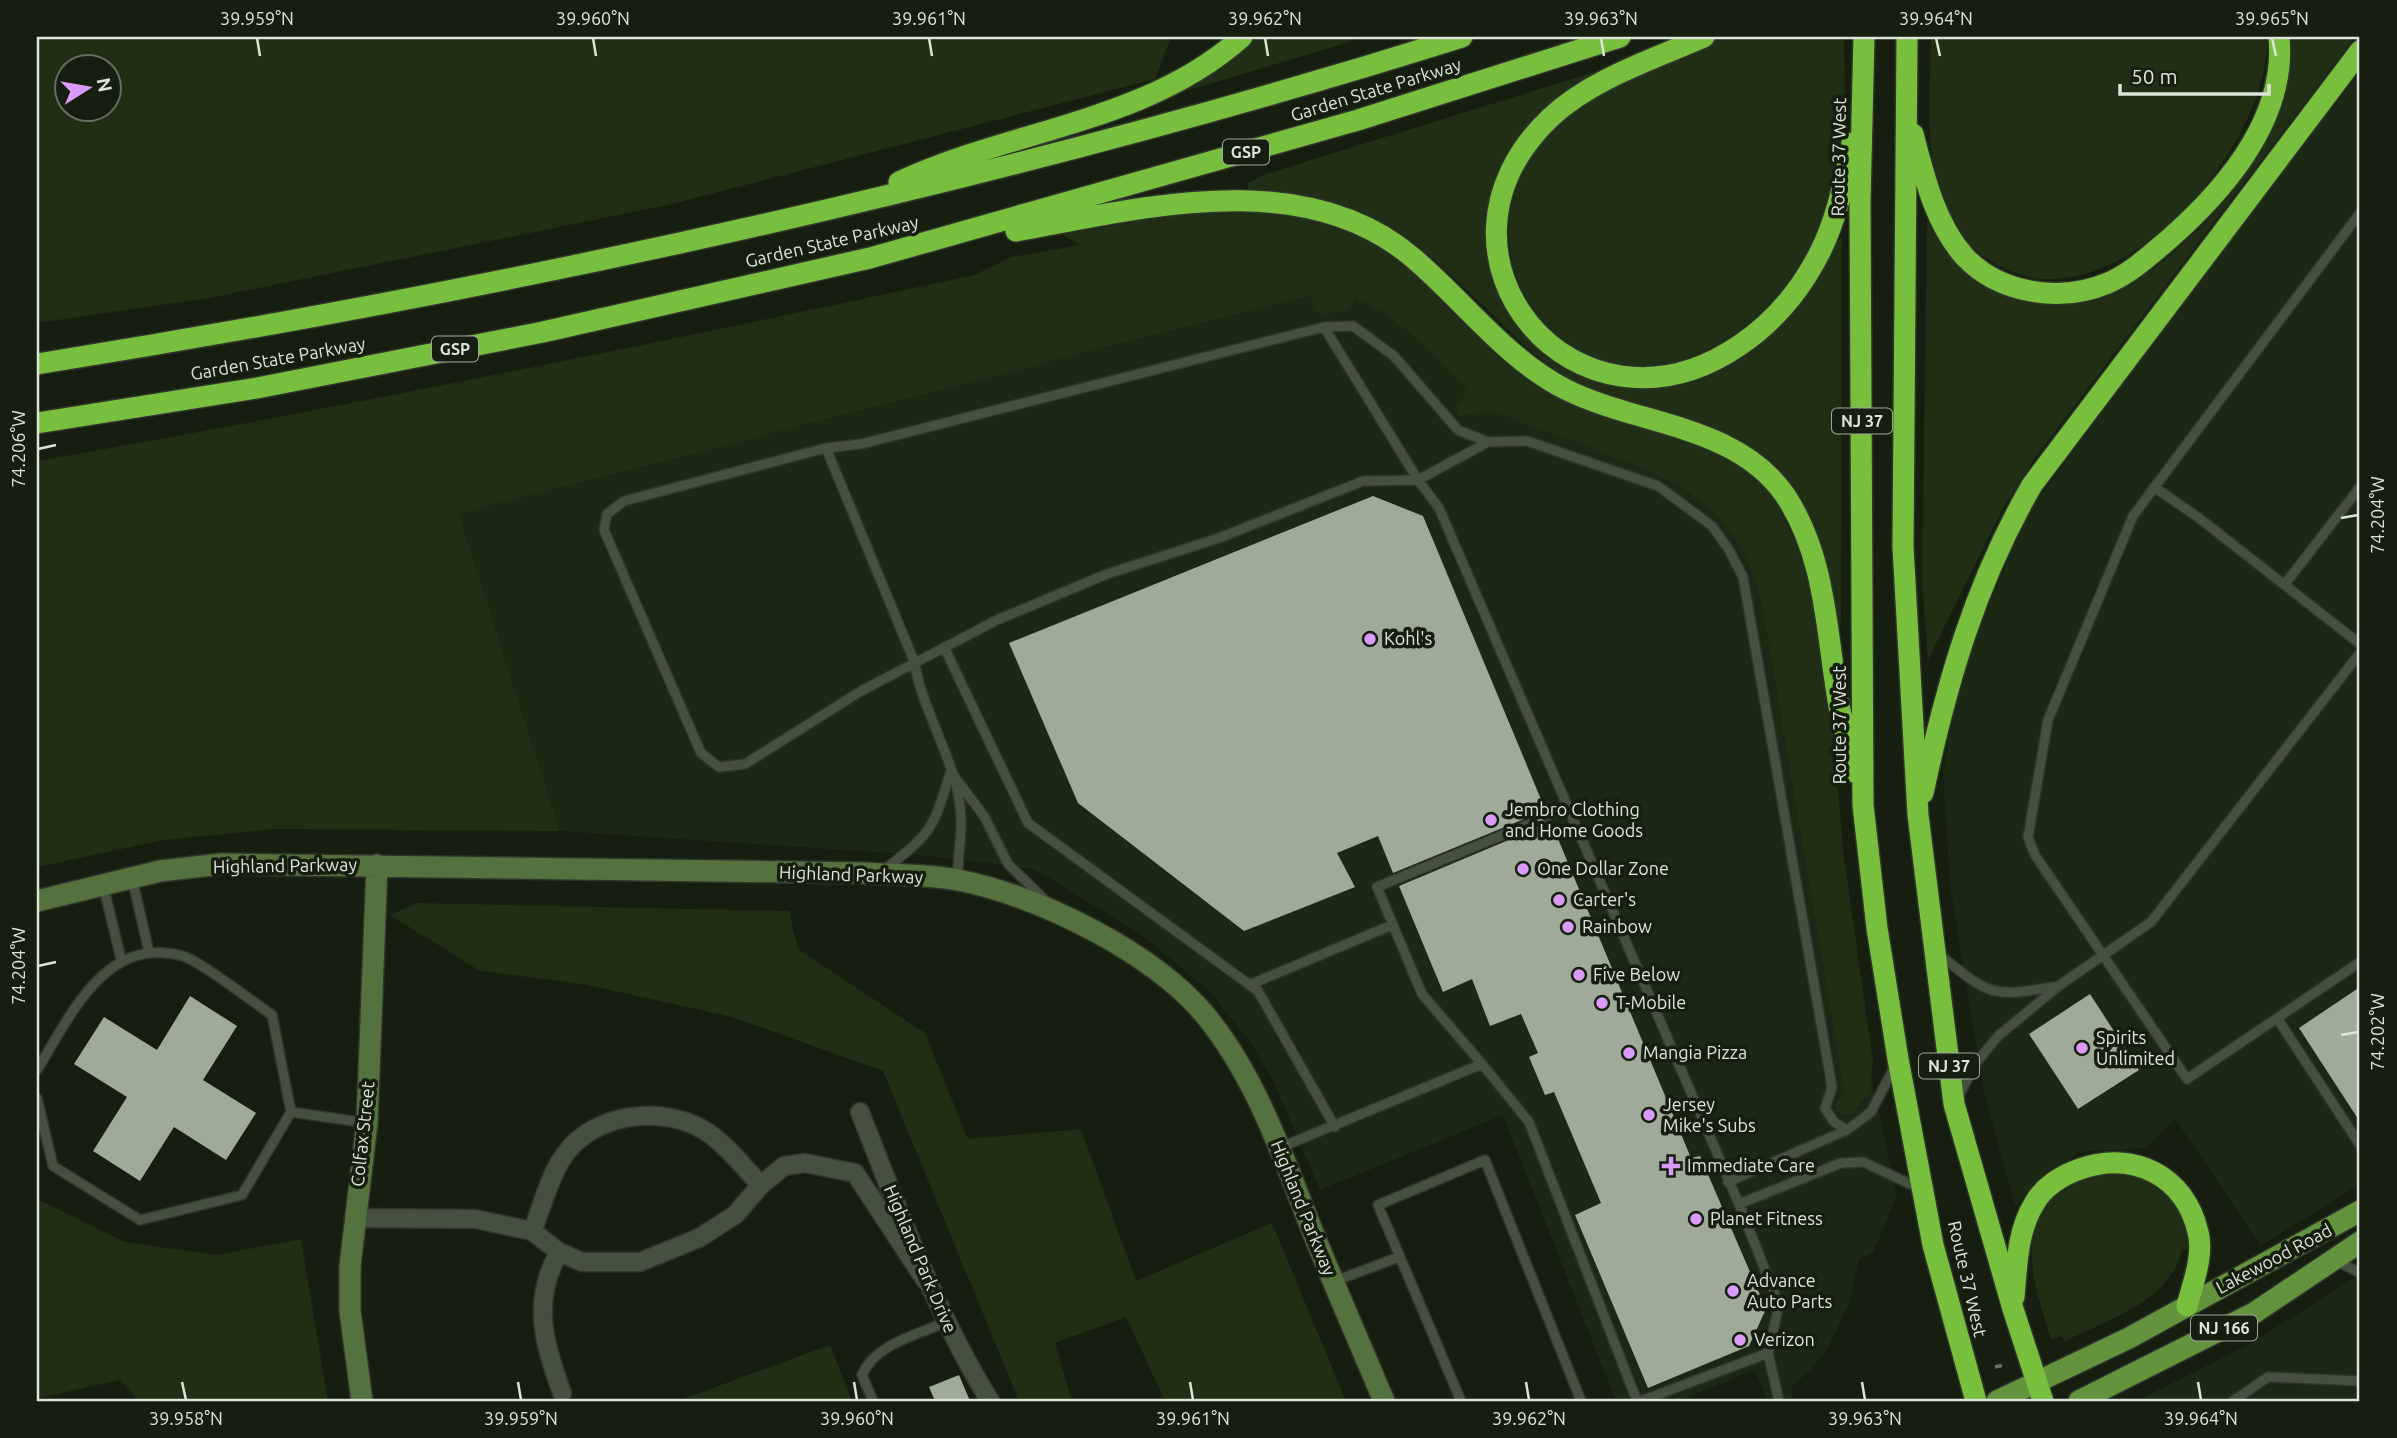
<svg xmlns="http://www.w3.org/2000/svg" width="2397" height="1438" font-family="Ubuntu,sans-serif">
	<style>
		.built { fill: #1b2813 }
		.green { fill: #1f2e15; fill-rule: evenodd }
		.building { fill: #9fab98 }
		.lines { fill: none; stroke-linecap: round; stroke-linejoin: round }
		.lane-casing { stroke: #2f342c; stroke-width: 12 }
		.street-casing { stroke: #2f342c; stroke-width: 21 }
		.secondary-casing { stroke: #2f342c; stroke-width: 24 }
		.primary-casing { stroke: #2f342c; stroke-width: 24 }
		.highway-casing { stroke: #2f342c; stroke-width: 24 }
		.path { stroke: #6a7265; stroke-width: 3.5; stroke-dasharray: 7 3.5; stroke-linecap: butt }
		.lane { stroke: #45503f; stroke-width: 9 }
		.street { stroke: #45503f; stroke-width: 18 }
		.secondary { stroke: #54713e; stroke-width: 21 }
		.primary { stroke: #63933d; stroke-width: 21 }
		.highway { stroke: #77bf3c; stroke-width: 21 }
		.ticks { fill: none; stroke: #dde4da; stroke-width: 2.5 }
		.poi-dot { fill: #d99af8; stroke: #151e0f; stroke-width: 2.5 }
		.labels { text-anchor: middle; stroke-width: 7; stroke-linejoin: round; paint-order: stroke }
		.shield { fill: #151e0f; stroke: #a1a99d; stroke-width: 2 }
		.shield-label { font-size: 16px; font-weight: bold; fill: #dde4da }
		.street-label { font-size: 18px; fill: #dde4da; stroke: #151e0f }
		.poi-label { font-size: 18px; fill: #dde4da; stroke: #151e0f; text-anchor: start }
		.neatline { fill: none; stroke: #dde4da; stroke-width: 2.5 }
		.ticks-label { font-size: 18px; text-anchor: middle; fill: #dde4da }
	</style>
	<rect width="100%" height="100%" fill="#151e0f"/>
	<!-- built -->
	<path class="built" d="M2360,73V1184L2261,1246L2175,1119L2146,1148L2079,1152L2042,1177L2015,1206L1984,1092L1950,885L1943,777L1956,682L2028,513L2238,228Z
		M1366,267L1749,498L1897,1196L1873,1253L1859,1259L1850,1301L1828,1348L1812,1369L1792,1386V1401H1767L1755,1370L1678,1401H1616L1503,1115L1320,1190L1272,1078L1248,1039L1209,991L1142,935L1034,869L919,855L560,831L459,514L1271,305Z
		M2360,1274V1401H2137L2253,1342Z"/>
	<!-- green -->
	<path class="green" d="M37,37H1171L1155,79L668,205L209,298L37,323ZM108,66V108H66V66Z
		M1258,37H1366L1179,93L1214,73Z
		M1720,37H1844C1844,64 1847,94 1844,122C1833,219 1794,311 1700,353C1667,367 1631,373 1597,360C1509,325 1479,213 1543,141C1590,90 1659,65 1720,37Z
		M1931,37H2267C2271,143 2120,324 2005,269C1983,259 1963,242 1950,220C1923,172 1930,92 1931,37Z
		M2291,37H2355L2035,458L2002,510L1928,660L1922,584L1927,218C1934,222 1937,235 1942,244C1957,269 1983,291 2012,299C2046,309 2088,306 2120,289C2198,250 2301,128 2291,37Z
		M1594,72L1596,75C1565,96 1533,114 1512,146C1455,228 1501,357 1599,382C1648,394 1693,382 1736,359C1769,341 1799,309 1818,277C1825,265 1832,246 1842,237L1841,624H1838C1830,570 1819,515 1781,473C1728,414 1636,413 1569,378C1538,362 1513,334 1488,310C1466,290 1444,268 1421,249C1372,207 1310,197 1248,189V183L1266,174Z
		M1217,210L1267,212L1317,220L1354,232L1413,270L1584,407L1723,455L1754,475L1773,496L1804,558L1813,590L1829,690L1844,857L1873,1061L1870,1092L1851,1114H1840L1835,1106L1838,1098L1845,1094L1762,604C1739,511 1688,484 1604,453C1569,440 1533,427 1498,413L1484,411L1459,416L1456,407L1467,390C1433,353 1401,319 1355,297L1348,311L1321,314L1315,311L1309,296L1271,305L459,514L560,831L275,829L164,840L37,867V461C351,406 663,342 974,275L1011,257L1081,245L1057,232L1099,223Z
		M417,903L789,911L798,949L925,1033L968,1139L1081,1129L1136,1281L1272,1223L1346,1401H1165L1126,1317L1055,1343L1072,1401H1019L883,1071L732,1017L582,984L480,971L390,915Z
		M2126,1172C2162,1185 2189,1207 2189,1249H2182C2171,1302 2108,1319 2064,1342L2062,1336L2051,1340C2037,1293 2016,1241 2051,1199C2060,1189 2074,1178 2088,1175C2100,1172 2114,1173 2126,1172Z
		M37,1199L125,1242L216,1255L301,1239L328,1401H139L120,1380L39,1398Z
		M830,1345L852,1401H677Z"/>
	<!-- building -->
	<path class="building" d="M1373,496L1423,516L1545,809L1542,819L1551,822L1691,1158L1700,1156L1766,1309L1749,1346L1648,1388L1575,1215L1601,1203L1554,1092L1545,1095L1529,1057L1538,1053L1521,1014L1490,1026L1472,979L1443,992L1399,886L1535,829L1539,825L1537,818L1529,817L1393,873L1378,836L1337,853L1355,887L1244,931L1078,803L1009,643Z
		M2360,987V1122L2299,1028Z
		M2090,994L2139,1070L2078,1109L2029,1034Z
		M190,996L237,1026L203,1080L256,1113L226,1160L174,1127L140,1181L93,1151L127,1097L74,1064L104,1017L157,1050Z
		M959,1375L970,1401H935L929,1387Z"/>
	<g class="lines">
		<defs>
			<path id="lane" d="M2360,213L2133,516L2048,720L2028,837L2035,855L2187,1079L2360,962
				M1324,327L1418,480L1439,508L1739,1204L1779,1305L1768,1353L1779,1401
				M1488,442L1458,430L1394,356L1353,326L1324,327L861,444L826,448L624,501L607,514L604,530L701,753L719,767L745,764L861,691L997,620L1107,574L1219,538L1363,481L1418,480L1488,442L1527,441L1658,486L1712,526L1729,550L1743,577L1832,1087L1825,1108L1834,1122L1847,1130
				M826,448L914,661C923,715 959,764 961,818C962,838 957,858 958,878
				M2154,487L2199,518L2360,644
				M2285,584L2360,487
				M945,649L1028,823L1258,991L1335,1127
				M954,776L984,816L1008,864L1046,901
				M1548,816L1568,808
				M884,870C931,833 933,831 950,773
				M132,878L149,952
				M103,885L121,959
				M1939,954C1992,998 1992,997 2059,986
				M1249,985L1392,925
				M2277,1018L2360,1145
				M1482,1064L1422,994L1377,887L1532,823
				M37,1070C70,1017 105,934 183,956C200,961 253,1002 272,1015L291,1112L242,1195L140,1220L53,1166L37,1098
				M1957,1099L1976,1063L1998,1036L2060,985L2151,922L2360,653
				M291,1112L367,1123
				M1279,1148L1482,1064L1529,1122L1637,1401
				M1728,1182L1847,1130L1871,1112L1896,1064
				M1739,1204L1841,1163L1863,1162L1919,1188
				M2335,1260L2360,1273
				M1335,1281L1399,1257
				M873,1401L862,1375C875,1344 917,1335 946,1322
				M1461,1401L1378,1205L1485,1160L1581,1401
				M1641,1401L1768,1353
				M2233,1401L2268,1377L2360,1381"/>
			<path id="street" d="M860,1112C899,1211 934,1310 990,1401
				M354,1218L475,1219L532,1231L559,1252L582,1262H640L699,1238L735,1215L761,1185L784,1166L805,1163L855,1173L926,1281
				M532,1231C542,1208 549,1177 563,1157C593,1112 664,1104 707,1132C727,1145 744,1168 761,1185
				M559,1252C531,1302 544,1342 562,1393"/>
			<path id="secondary" d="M37,901L160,871L221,864L862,873C893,875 927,874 958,880C1039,896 1153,952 1206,1016C1256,1077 1283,1157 1312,1230C1335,1287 1360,1344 1384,1401
				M362,1401L350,1311V1266L367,1123L377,865"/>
			<path id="primary" d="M1997,1401L2129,1338L2360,1211
				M2079,1401L2254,1313L2360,1242"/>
			<path id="highway" d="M1704,37C1654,59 1591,79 1550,118C1407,255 1577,457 1740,345C1774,322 1800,291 1819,254C1837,219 1844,181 1852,143
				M1864,37L1860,201L1863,805L1877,928L1898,1059L1933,1245L1976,1401
				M1907,37L1903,547L1918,815L1954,1104L2013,1309L2043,1401
				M1913,134C1924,176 1935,223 1964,256C1999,294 2061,303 2108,283C2131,273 2149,256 2168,240C2225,190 2287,119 2279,37
				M899,182C1012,129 1146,123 1242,37
				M1016,231C1142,208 1303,165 1412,257C1462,299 1506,359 1565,389C1636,425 1736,424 1785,495C1827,558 1826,634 1839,706C1844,728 1850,751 1856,773
				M37,364C518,287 997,183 1462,37
				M37,423L257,388L543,332L870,258L1358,120L1620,37
				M1923,793C1947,682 1975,584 2032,485L2360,51
				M2014,1297C2017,1265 2017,1232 2034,1204C2043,1187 2062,1175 2080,1169C2134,1150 2185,1176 2198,1232C2204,1255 2193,1283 2187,1306"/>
		</defs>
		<!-- lane casing -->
		<use href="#lane" class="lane-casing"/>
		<!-- street casing -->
		<use href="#street" class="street-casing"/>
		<!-- secondary casing -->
		<use href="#secondary" class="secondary-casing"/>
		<!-- primary casing -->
		<use href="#primary" class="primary-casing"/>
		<!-- highway casing -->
		<use href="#highway" class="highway-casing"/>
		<!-- path -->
		<path class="path" d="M1995,1367L2004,1365"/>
		<!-- lane -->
		<use href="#lane" class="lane"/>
		<!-- street -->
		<use href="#street" class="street"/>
		<!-- secondary -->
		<use href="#secondary" class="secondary"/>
		<!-- primary -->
		<use href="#primary" class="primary"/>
		<!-- highway -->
		<use href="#highway" class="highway"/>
	</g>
	<!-- ticks -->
	<path class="ticks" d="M257,38L260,56M593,38L596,56M929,38L932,56M1265,38L1268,56M1601,38L1604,56M1936,38L1940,56M2272,38L2276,56M38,449L56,445M2341,518L2358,515M38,966L56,962M2341,1035L2358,1032M182,1382L186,1400M518,1382L521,1400M854,1382L857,1400M1190,1382L1193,1400M1526,1382L1529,1400M1862,1382L1865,1400M2198,1382L2201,1400"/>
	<!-- markers -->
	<g class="poi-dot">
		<circle cx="1370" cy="639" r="7"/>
		<circle cx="1491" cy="820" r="7"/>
		<circle cx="1523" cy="869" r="7"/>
		<circle cx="1559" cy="900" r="7"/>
		<circle cx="1568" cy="927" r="7"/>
		<circle cx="1579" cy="975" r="7"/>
		<circle cx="1602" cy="1003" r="7"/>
		<circle cx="2082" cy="1048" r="7"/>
		<circle cx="1629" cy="1053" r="7"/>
		<circle cx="1649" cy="1115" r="7"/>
		<path d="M1667.5 1155.5h7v7h7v7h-7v7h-7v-7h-7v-7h7z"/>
		<circle cx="1696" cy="1219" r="7"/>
		<circle cx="1733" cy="1291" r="7"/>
		<circle cx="1740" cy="1340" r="7"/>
	</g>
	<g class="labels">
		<!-- shield labels -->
		<g class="shield">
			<rect x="1223" y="139.5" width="46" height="25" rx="5"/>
			<rect x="432" y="336.5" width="46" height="25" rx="5"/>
			<rect x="1832" y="408.5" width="60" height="25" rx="5"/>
			<rect x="1919" y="1053.5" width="60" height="25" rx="5"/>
			<rect x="2191" y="1315.5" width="66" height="25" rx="5"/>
		</g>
		<g class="shield-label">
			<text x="1246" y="158">GSP</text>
			<text x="455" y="355">GSP</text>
			<text x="1862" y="427">NJ 37</text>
			<text x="1949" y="1072">NJ 37</text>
			<text x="2224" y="1334">NJ 166</text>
		</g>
		<!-- street labels -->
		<g class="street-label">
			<text transform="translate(1376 90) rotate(-17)" y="6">Garden State Parkway</text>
			<text transform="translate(1839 157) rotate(-89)" y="6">Route 37 West</text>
			<text transform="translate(832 242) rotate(-13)" y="6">Garden State Parkway</text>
			<text transform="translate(278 359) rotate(-10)" y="6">Garden State Parkway</text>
			<text transform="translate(1840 725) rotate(-90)" y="6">Route 37 West</text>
			<text transform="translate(285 866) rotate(-1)" y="6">Highland Parkway</text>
			<text transform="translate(851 875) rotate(2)" y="6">Highland Parkway</text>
			<text transform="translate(363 1134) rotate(-84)" y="6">Colfax Street</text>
			<text transform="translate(1303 1208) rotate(68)" y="6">Highland Parkway</text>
			<text transform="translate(920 1259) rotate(67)" y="6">Highland Park Drive</text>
			<text transform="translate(2274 1259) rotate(-28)" y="6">Lakewood Road</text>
			<text transform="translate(1967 1279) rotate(77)" y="6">Route 37 West</text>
		</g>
		<!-- poi labels -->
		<g class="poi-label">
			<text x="1384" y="645">Kohl's</text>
			<text x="1505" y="816">Jembro Clothing<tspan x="1505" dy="21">and Home Goods</tspan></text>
			<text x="1537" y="875">One Dollar Zone</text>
			<text x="1573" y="906">Carter's</text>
			<text x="1582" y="933">Rainbow</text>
			<text x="1593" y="981">Five Below</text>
			<text x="1616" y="1009">T-Mobile</text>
			<text x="2096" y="1044">Spirits<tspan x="2096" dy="21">Unlimited</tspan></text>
			<text x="1643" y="1059">Mangia Pizza</text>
			<text x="1663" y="1111">Jersey<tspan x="1663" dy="21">Mike's Subs</tspan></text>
			<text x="1687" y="1172">Immediate Care</text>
			<text x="1710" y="1225">Planet Fitness</text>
			<text x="1747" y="1287">Advance<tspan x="1747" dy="21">Auto Parts</tspan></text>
			<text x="1754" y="1346">Verizon</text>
		</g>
	</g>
	<!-- border -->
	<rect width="2397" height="1438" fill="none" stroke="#151e0f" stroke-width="77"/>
	<!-- north arrow -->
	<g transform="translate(88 88) rotate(79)"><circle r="33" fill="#151e0f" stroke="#656d60" stroke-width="2"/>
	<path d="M0-5L12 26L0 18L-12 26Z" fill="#d99af8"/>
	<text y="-10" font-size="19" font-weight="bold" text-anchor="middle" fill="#dde4da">N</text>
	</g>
	<!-- scale -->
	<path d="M2120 84v10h149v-10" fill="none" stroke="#dde4da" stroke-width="3.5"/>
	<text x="2131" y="84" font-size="21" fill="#dde4da" stroke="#151e0f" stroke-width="5" paint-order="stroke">50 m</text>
	<rect x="38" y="38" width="2320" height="1362" class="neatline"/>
	<g class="ticks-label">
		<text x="257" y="25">39.959°N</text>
		<text x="593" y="25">39.960°N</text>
		<text x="929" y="25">39.961°N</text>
		<text x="1265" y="25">39.962°N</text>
		<text x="1601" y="25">39.963°N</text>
		<text x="1936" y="25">39.964°N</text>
		<text x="2272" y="25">39.965°N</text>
		<text transform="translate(19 449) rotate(-90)" y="6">74.206°W</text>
		<text transform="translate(2378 515) rotate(-90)" y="6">74.204°W</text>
		<text transform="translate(19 966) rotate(-90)" y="6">74.204°W</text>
		<text transform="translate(2378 1032) rotate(-90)" y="6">74.202°W</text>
		<text x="186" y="1425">39.958°N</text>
		<text x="521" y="1425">39.959°N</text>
		<text x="857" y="1425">39.960°N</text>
		<text x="1193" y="1425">39.961°N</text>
		<text x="1529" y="1425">39.962°N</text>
		<text x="1865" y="1425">39.963°N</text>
		<text x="2201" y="1425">39.964°N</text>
	</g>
</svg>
